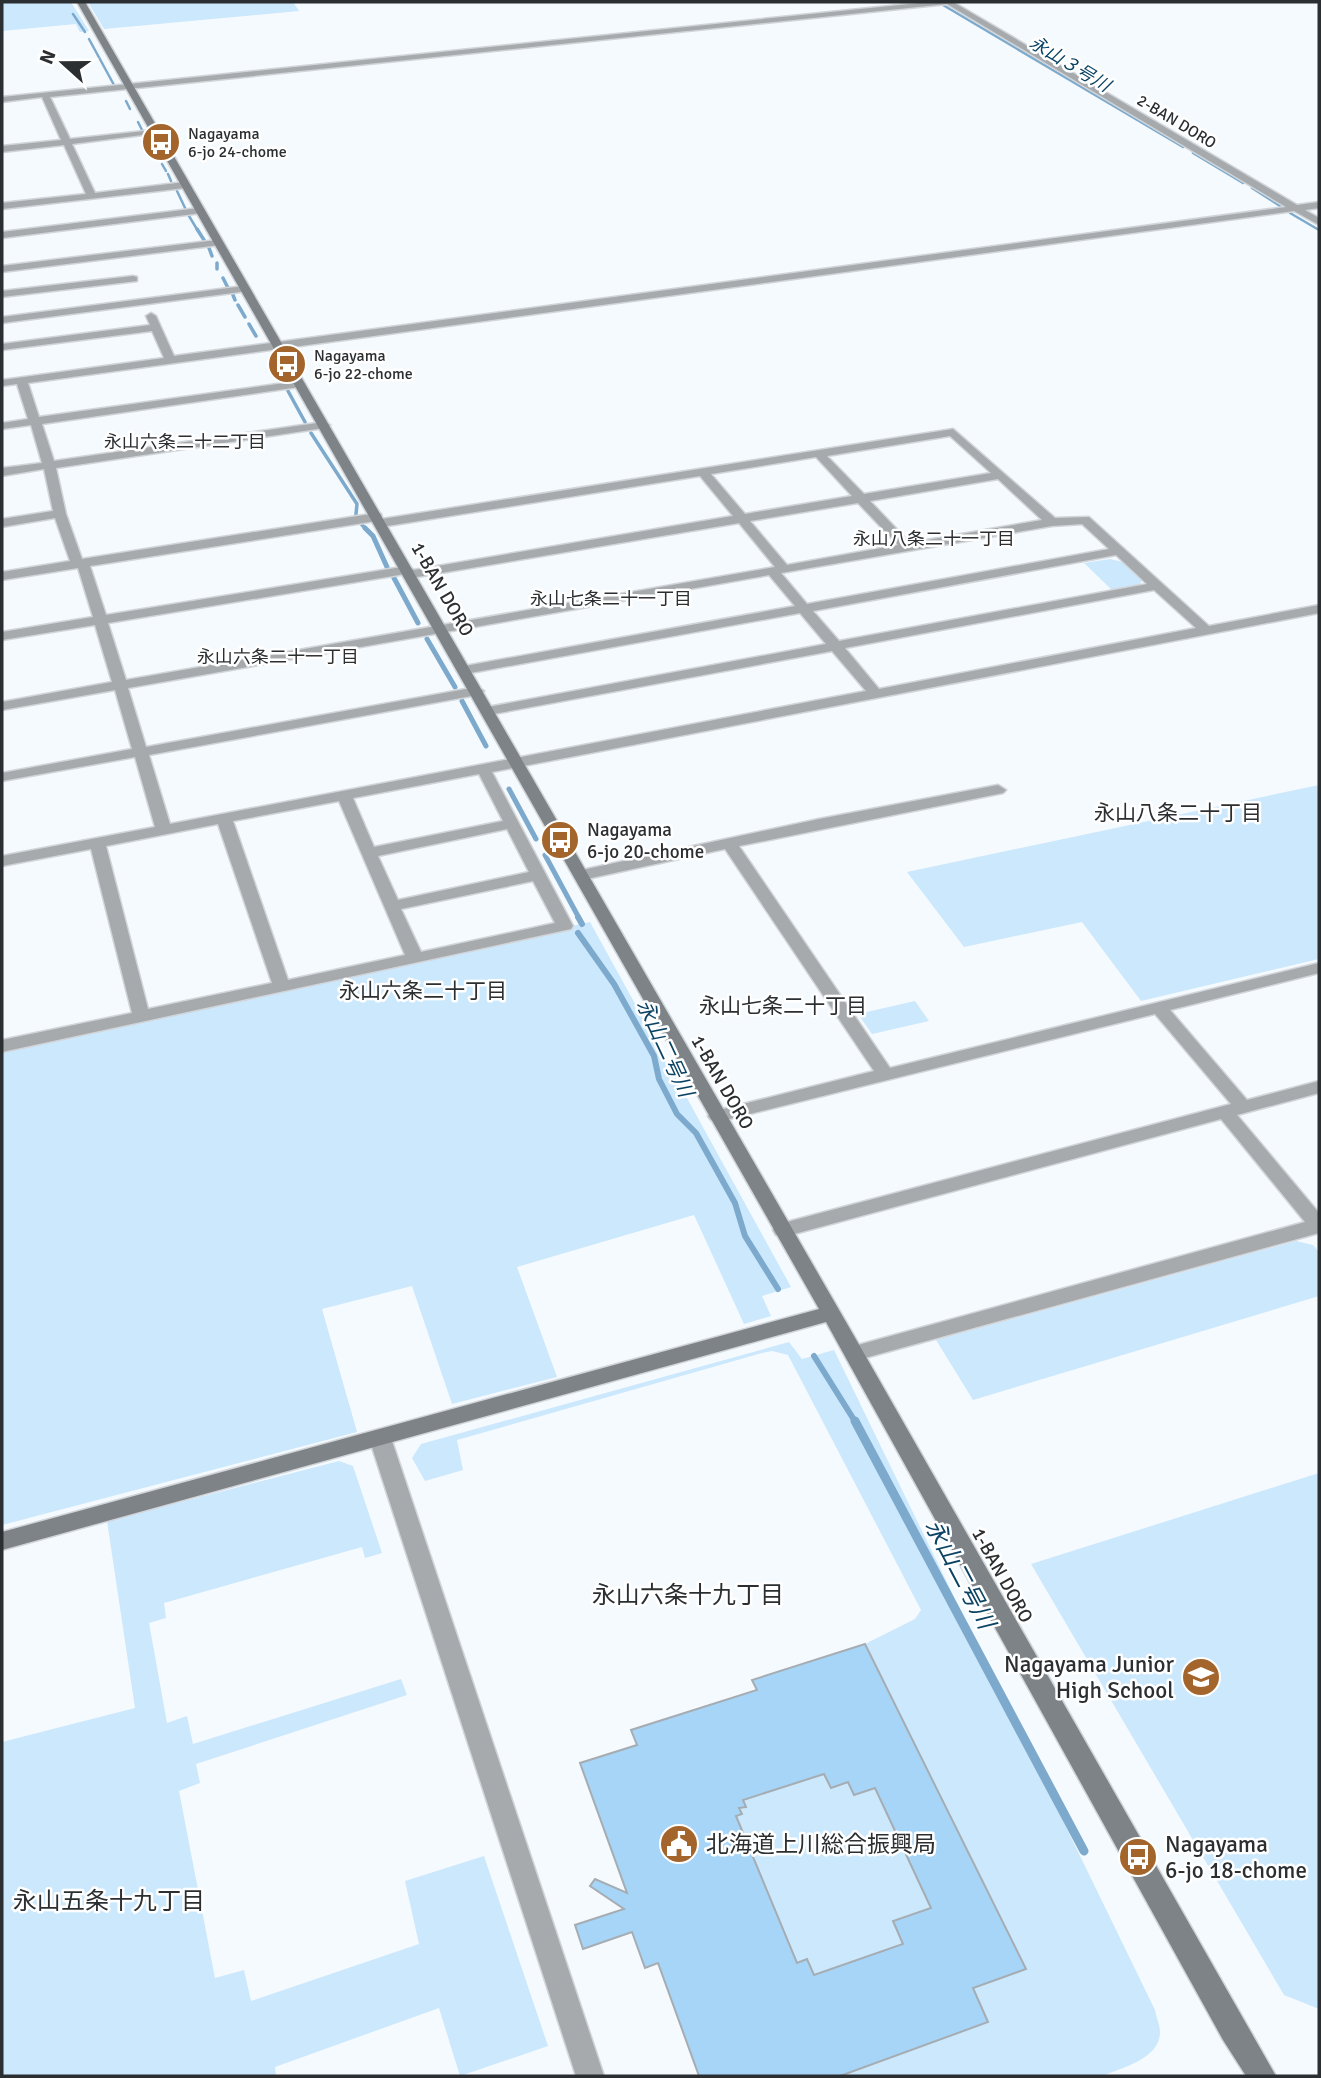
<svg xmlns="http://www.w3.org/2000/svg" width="1321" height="2078" font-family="Signika,'Noto Sans JP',sans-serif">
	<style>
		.green { fill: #cce8fd }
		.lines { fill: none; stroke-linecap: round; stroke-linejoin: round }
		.stream-far4 { stroke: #7daacc; stroke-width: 2.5 }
		.stream-far3 { stroke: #7daacc; stroke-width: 3.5 }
		.stream-far2 { stroke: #7daacc; stroke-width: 5 }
		.stream-far1 { stroke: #7daacc; stroke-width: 6 }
		.stream { stroke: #7daacc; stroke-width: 9 }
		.building { fill: #a6d5f8; stroke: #a5adb3; stroke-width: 2; fill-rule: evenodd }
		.street-casing { stroke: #d1d5d9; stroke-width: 3 }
		.secondary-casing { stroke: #d1d5d9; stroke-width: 3 }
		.street { fill: #a6aaac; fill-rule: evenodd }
		.secondary { fill: #7e8387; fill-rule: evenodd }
		.labels { text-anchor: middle; stroke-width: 5; stroke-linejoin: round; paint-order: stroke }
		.far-street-label { font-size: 16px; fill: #2b2f31; stroke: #fff }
		.far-poi-label { font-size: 16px; fill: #2b2f31; stroke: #fff; text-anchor: start }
		.far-water-label { font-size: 18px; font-style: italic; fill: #0a4364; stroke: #fff }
		.far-neighbourhood-label { font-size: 18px; fill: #2b2f31; stroke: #fff }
		.street-label { font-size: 19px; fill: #2b2f31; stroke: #fff }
		.poi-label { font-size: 19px; fill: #2b2f31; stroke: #fff; text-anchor: start }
		.neighbourhood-label { font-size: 21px; fill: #2b2f31; stroke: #fff }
		.water-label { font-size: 21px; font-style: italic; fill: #0a4364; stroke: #fff }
		.near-poi-label { font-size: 23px; fill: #2b2f31; stroke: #fff; text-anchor: start }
		.near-water-label { font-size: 24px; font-style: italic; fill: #0a4364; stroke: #fff }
		.near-neighbourhood-label { font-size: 24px; fill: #2b2f31; stroke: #fff }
	</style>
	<rect width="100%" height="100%" fill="#f5fafe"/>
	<!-- green -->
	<path class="green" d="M2,2H71L89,31L80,32L76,24L2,31Z
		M88,2H293L299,11L104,29Z
		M1110,559L1123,562L1142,580L1139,586L1113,591L1084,563Z
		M1319,785V959L1141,1001L1082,922L964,947L907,872Z
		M590,922L791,1287L762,1296L771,1316L744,1324L694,1215L517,1267L557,1377L452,1404L412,1286L322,1309L357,1432L2,1525V1048Z
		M915,1001L929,1021L872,1034L858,1014Z
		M1296,1241L1313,1245L1319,1252V1296L973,1400L936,1340Z
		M789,1342L802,1359L834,1350L1155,2010C1156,2017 1160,2025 1160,2032C1160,2059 1121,2068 1102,2076H840L988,2022L973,1988L1026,1968L865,1644L915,1619L921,1610L788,1355L772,1351L762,1353L457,1440L463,1470L425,1481L412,1458L421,1444Z
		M339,1461L353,1466L382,1553L365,1558L362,1547L164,1603L166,1618L149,1623L167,1723L187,1716L193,1744L401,1679L407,1695L196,1764L200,1783L179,1791L215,1978L244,1970L251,2001L419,1944L405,1881L484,1856L548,2046L460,2076L439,2008L275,2067L276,2076H2V1742L135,1708L107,1521Z
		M1319,1473V2009L1284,1995L1031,1564Z
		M824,1774L831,1788L848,1782L875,1788L931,1908L893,1921L903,1944L814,1975L807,1959L791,1965L787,1940L736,1816L741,1814L739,1808L745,1807L743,1800Z"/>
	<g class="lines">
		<!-- stream-far4 -->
		<path class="stream-far4" d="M943,5L1183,147
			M73,14L85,32
			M89,39L114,85
			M126,101L130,109
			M138,122L142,130
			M148,138L150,142
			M155,151L160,160
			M1193,153L1243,183
			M162,164L166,171
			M168,174L171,181
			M1252,188L1280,206
			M177,191L186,210
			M1290,213L1319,230
			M189,216L198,231"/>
		<!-- stream-far3 -->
		<path class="stream-far3" d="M197,229L204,240
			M209,248L212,256
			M217,263V269
			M223,278L228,288
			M233,295L235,300
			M238,305L245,317
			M249,324L256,336
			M273,367L283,382
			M288,391L305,422
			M311,433L357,504L356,514
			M362,525L367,530"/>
		<!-- stream-far2 -->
		<path class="stream-far2" d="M365,528L373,536L387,567
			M394,578L418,623
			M427,639L455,687
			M462,701L486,746
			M509,789L536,839
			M545,855L579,918"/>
		<!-- stream-far1 -->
		<path class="stream-far1" d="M578,917L582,924
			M578,933L614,984L654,1056L659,1079L677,1114L696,1133L735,1203L745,1236L778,1289
			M814,1356L856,1423"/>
		<!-- stream -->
		<path class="stream" d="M855,1421L1084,1851"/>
	</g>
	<!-- building -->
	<path class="building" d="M865,1644L1026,1969L973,1988L988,2022L840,2076H699L658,1963L645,1968L632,1932L583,1949L575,1925L624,1909L590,1886L595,1879L627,1893L580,1763L637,1745L631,1730L757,1690L752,1680ZM824,1774L831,1788L848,1782L854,1795L875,1788L931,1908L893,1921L903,1944L814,1975L807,1959L797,1963L736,1816L742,1814L739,1808L746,1807L743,1800Z"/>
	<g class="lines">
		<defs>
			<path id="street" d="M929,2H953L1297,205L1319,202V208L1305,210L1319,218V225L1294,211L28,383L39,417L299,381L305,384L299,387L42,424L54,461L324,422L330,425L324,428L56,468L66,514L82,559L377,513L381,514L382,519L953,429L1055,518L1089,517L1209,626L1319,605V613L492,772L573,926L571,929L2,1052V1040L132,1013L91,849L2,866V856L155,827L135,757L2,781V773L132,749L115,690L2,710V702L112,682L95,625L2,640V632L93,617L78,568L2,580V572L70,561L55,518L2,527V519L53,511L44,469L2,476V468L42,463L31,425L2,429V423L28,419L17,384L2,386V380L164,358L152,331L2,350V344L150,325L146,316L151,313L156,316L174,356L1286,207L947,4L50,97L70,139L154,130L158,133L72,144L95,193L185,182L190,185L185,188L2,209V203L86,194L64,145L2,152V146L61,140L42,97L2,102V97ZM950,436L991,473L864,494L827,456ZM816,457L852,496L745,514L711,474ZM700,476L733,516L414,570L408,566L106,615L90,566L376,521L377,526L381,527ZM998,479L1042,520L910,543L870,501ZM858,503L898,545L787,565L750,521ZM739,523L775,567L126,680L108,623L405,574L411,578ZM1082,524L1109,549L807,604L781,573L1052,526ZM1116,555L1147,584L839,641L813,611ZM769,575L795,606L465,666L458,670L465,674L800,613L826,644L488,707L481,711L488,715L832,651L866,691L170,824L149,755L477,695L484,691L477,687L146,747L128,688ZM1154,590L1196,628L879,689L845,648ZM479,774L503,821L374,847L353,798ZM339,801L405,955L288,980L233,821ZM218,824L272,983L148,1009L106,846ZM507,829L529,872L398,900L378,856ZM533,881L555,923L421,952L401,909Z
				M199,208L204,211L202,213L2,238V232Z
				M217,240L222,243L220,245L2,272V266Z
				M133,276L137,277V281L2,297V291Z
				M244,286L248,287V291L2,323V317Z
				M998,785L1006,790L1003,793L739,846L890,1068L1319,963V973L1170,1010L1247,1100L1319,1081V1093L1237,1115L1319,1213V1233L854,1361L847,1358L844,1353L847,1348L1305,1222L1221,1119L783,1237L776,1235L773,1230L776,1225L783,1223L1231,1104L1155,1014L717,1122L711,1120L708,1116L711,1112L874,1071L725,849L582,880L574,875L582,870L819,819Z
				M380,1430L388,1432L391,1438L604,2076H576L369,1438L372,1432Z"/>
			<path id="secondary" d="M77,2H85L861,1348L1276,2076H1246L1223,2040L826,1322L2,1550V1532L819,1309Z"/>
		</defs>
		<!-- street casing -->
		<use href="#street" class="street-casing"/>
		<!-- secondary casing -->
		<use href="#secondary" class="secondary-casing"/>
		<!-- street -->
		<use href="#street" class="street"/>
		<!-- secondary -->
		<use href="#secondary" class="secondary"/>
	</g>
	<!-- icons -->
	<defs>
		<symbol id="bus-disc" viewBox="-11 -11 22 22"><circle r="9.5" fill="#a3652b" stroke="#fff"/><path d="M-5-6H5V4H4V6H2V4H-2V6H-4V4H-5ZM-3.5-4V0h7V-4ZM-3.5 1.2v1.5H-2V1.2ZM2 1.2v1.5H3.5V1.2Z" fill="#fff"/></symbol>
		<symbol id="school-disc" viewBox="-11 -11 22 22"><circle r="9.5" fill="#a3652b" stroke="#fff"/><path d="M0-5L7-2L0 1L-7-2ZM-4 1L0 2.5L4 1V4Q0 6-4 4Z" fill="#fff"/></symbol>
		<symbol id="civic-disc" viewBox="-11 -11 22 22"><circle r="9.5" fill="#a3652b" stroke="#fff"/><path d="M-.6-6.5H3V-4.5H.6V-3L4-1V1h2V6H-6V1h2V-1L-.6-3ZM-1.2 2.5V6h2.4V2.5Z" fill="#fff"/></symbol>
	</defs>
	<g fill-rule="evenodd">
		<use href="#bus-disc" x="139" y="120" width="44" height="44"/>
		<use href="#bus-disc" x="265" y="342" width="44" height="44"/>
		<use href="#bus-disc" x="538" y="818" width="44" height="44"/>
		<use href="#school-disc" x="1179" y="1655" width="44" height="44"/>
		<use href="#civic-disc" x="657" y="1822" width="44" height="44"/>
		<use href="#bus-disc" x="1116" y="1835" width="44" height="44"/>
	</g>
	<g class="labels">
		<!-- far-street labels -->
		<g class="far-street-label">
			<text transform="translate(1177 121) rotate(31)" y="6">2-BAN DORO</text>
		</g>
		<!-- far-poi labels -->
		<g class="far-poi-label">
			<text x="188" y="139">Nagayama<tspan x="188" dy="18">6-jo 24-chome</tspan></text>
			<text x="314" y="361">Nagayama<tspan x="314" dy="18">6-jo 22-chome</tspan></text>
		</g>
		<!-- far-water labels -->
		<g class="far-water-label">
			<text transform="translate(1070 64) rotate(31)" y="6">永山３号川</text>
		</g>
		<!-- far-neighbourhood labels -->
		<g class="far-neighbourhood-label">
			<text x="185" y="448">永山六条二十二丁目</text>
			<text x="934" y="545">永山八条二十一丁目</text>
			<text x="611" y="605">永山七条二十一丁目</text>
			<text x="278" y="663">永山六条二十一丁目</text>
		</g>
		<!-- street labels -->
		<g class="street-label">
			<text transform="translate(443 589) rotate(60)" y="7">1-BAN DORO</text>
			<text transform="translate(723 1082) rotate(60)" y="7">1-BAN DORO</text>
			<text transform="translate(1003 1575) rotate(61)" y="7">1-BAN DORO</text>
		</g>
		<!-- poi labels -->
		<g class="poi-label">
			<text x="587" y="836">Nagayama<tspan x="587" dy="22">6-jo 20-chome</tspan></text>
		</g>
		<!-- neighbourhood labels -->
		<g class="neighbourhood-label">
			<text x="1178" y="820">永山八条二十丁目</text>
			<text x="423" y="998">永山六条二十丁目</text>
			<text x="783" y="1013">永山七条二十丁目</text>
		</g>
		<!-- water labels -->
		<g class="water-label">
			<text transform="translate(665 1048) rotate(65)" y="7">永山二号川</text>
		</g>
		<!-- near-poi labels -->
		<g class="near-poi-label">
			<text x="1174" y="1672" text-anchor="end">Nagayama Junior<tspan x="1174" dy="26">High School</tspan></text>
			<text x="706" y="1852">北海道上川総合振興局</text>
			<text x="1165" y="1852">Nagayama<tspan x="1165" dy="26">6-jo 18-chome</tspan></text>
		</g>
		<!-- near-water labels -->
		<g class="near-water-label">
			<text transform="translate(960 1574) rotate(62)" y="8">永山二号川</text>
		</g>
		<!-- near-neighbourhood labels -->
		<g class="near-neighbourhood-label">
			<text x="688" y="1603">永山六条十九丁目</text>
			<text x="109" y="1909">永山五条十九丁目</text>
		</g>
	</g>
	<!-- border -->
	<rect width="1321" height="2078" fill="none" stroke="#2b2f31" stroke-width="7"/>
	<!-- north arrow -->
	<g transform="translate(63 63) rotate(291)" stroke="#ffffff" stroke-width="5" paint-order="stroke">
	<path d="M0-5L12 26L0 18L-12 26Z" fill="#2b2f31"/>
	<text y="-10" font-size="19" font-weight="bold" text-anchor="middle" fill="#2b2f31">N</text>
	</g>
</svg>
